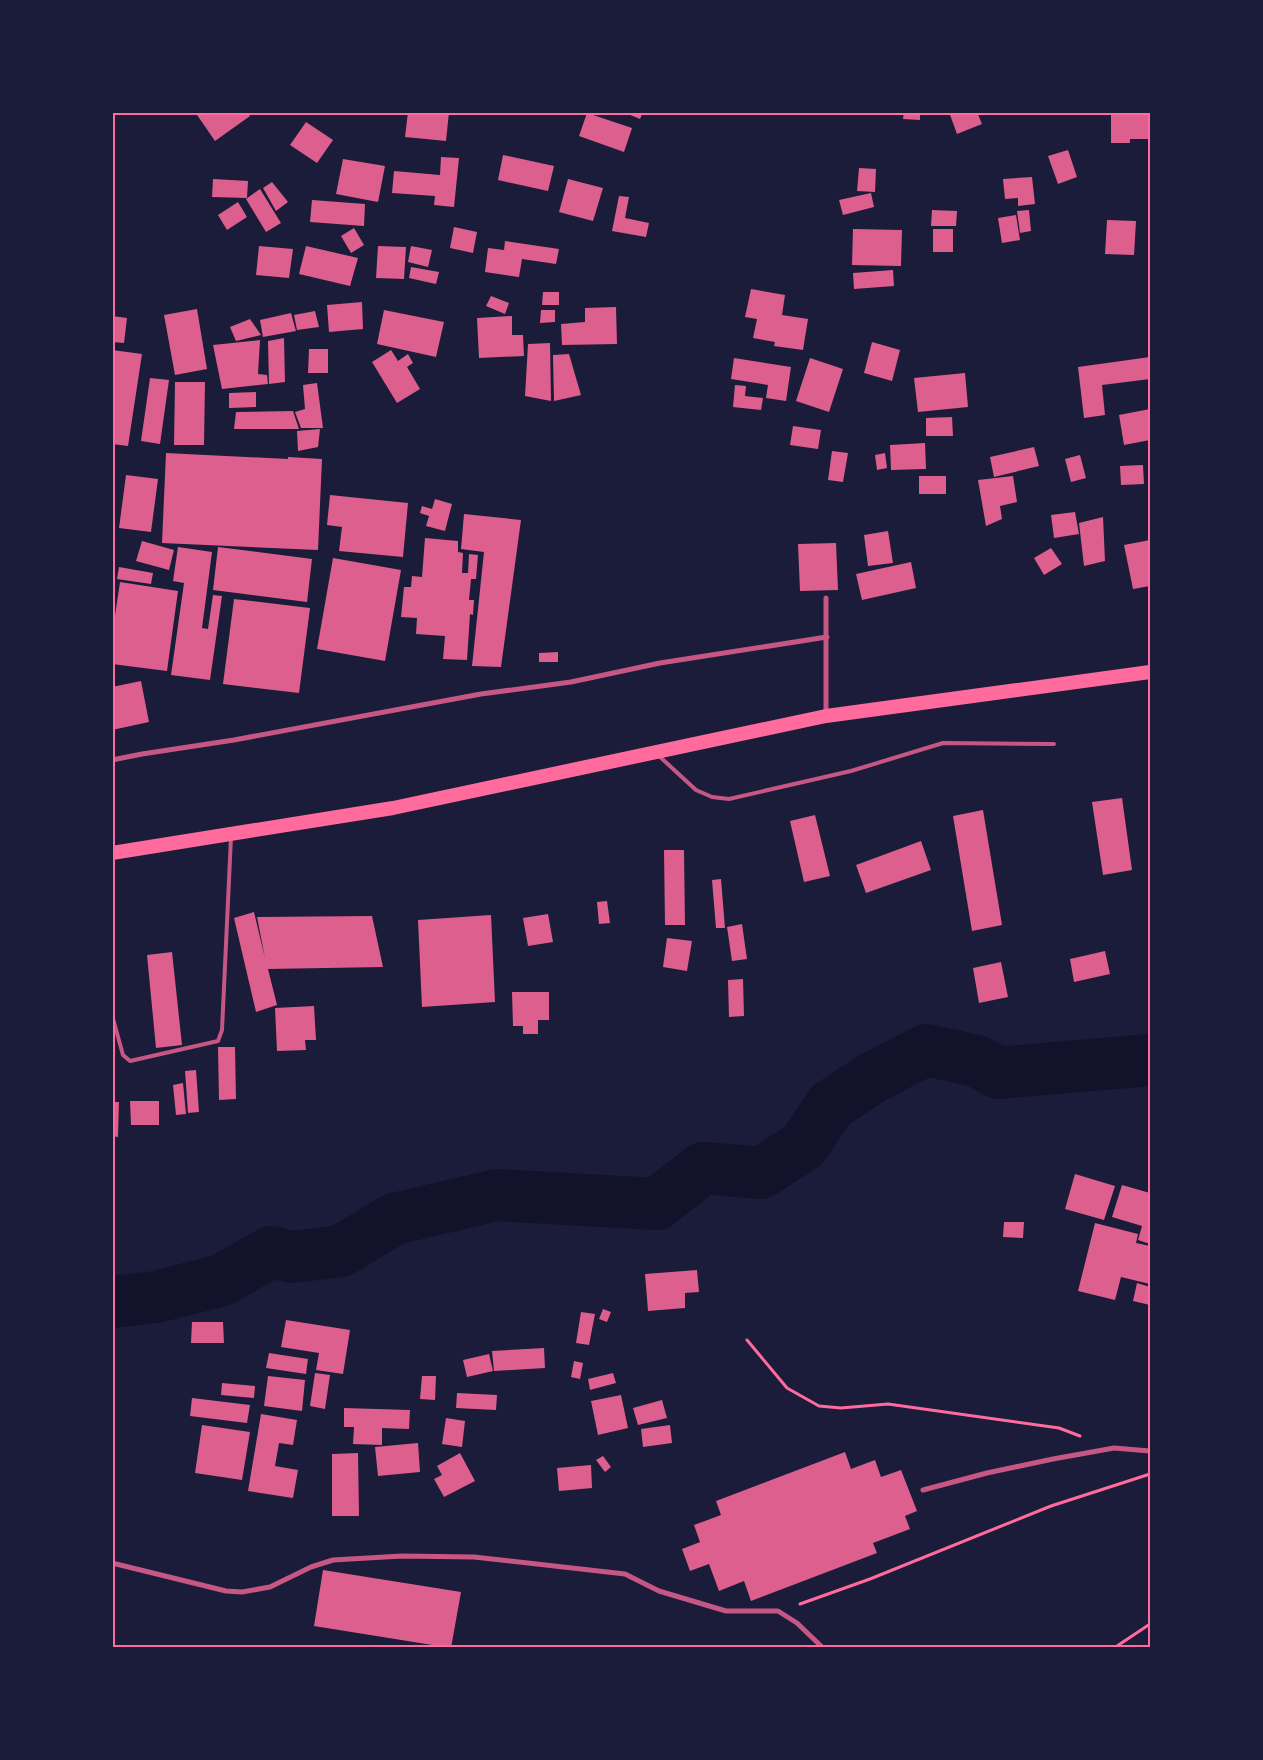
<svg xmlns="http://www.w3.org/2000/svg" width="1263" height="1760" font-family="'Alegreya Sans',sans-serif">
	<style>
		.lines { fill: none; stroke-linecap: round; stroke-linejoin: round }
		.river { stroke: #12122b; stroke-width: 52 }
		.building { fill: #dd5f8e }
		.path { stroke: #ff6b9d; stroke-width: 3 }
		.service { stroke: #c65784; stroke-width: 4 }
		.minor { stroke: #c65784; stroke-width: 5 }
		.trunk { stroke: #ff6b9d; stroke-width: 14 }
		.neatline { fill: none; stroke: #ff6b9d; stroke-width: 2 }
	</style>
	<rect width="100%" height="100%" fill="#1b1b3a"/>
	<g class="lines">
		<!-- river -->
		<path class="river" d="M112,1302L156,1297L222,1280L271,1252L292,1257L341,1251L394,1219L497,1195L657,1204L703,1168L761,1173L803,1146L831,1105L872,1078L926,1050L977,1061L998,1073L1150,1060"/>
	</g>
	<!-- building -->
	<path class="building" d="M112,112H115L114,143H112Z
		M195,112H247L250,116L215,141Z
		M408,112H449L446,141L405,137Z
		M623,112H643L640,119Z
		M904,112H920V120L903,119Z
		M949,112H977L982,124L957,134Z
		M1111,112H1150V139H1130V143H1111Z
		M587,113L632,128L624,152L579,136Z
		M306,122L333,140L317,163L290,145Z
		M1068,150L1077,177L1058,184L1048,156Z
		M503,155L554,166L548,191L498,180Z
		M441,157L459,158L454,207L434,205L435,196L392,193L394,171L440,175Z
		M343,159L385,166L378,202L336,194Z
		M859,168L876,169L875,192L857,191Z
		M1032,177L1035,204L1018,206V198L1005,199L1003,179Z
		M213,179L248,181L247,198L212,197Z
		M568,179L603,188L593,221L559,212Z
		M272,182L288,202L276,211L263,188Z
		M260,189L281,223L266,232L246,199Z
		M871,193L874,207L843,215L839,200Z
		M619,196L629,197L625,218L649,223L646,237L612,231Z
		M312,200L365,204L364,226L310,222Z
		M238,202L247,217L227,230L218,215Z
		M932,210L957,211L956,226H931Z
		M1029,210L1031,231L1020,233L1017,211Z
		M1016,215L1020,240L1002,243L998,218Z
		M1107,220L1136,221L1134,255L1105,254Z
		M454,227L477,232L473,253L450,248Z
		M354,228L364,245L351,253L341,236Z
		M853,229L902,230L901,266L852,265Z
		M933,229H953V252H933Z
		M505,241L559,249L556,264L522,259L519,277L485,272L488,248L504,250Z
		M259,246L293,249L289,278L256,275Z
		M306,246L358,258L350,286L299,274Z
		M378,246L406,247L404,279L376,278Z
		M411,246L432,250L428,267L408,262Z
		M411,267L439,272L436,284L409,278Z
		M893,270L894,286L854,289L853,273Z
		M751,289L785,295L782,315L808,319L803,350L774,346L775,342L753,338L757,319L745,317Z
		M543,292H559V305H542Z
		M491,296L509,303L505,314L486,306Z
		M362,302L363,329L329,332L327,305Z
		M616,307L617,344L562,345L561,324L585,322V308Z
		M197,309L207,369L175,375L164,315Z
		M384,310L444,322L436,357L377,344Z
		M541,310H555V322L540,323Z
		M315,311L319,327L297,330L294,315Z
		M291,313L296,331L263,337L260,320Z
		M112,316L127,318L124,343L112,342Z
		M512,316V335H523L524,356L479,358L477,318Z
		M250,319L261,335L236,341L230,327Z
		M284,338L285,382L269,384L268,341Z
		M260,340L258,374L267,375L268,384L222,389L213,345Z
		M872,342L900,350L892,381L864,373Z
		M550,343L551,401L525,396L528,344Z
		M309,349H328V373H308Z
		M112,350L142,354L128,446L112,444Z
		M391,350L398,361L408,354L413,363L407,367L420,389L397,403L372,362Z
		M569,354L581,395L554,401L553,355Z
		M1150,357V379L1102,385L1105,415L1084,418L1078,367Z
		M734,358L791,367L786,401L766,398L768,385L731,379Z
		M810,358L843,369L829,412L796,401Z
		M965,373L968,407L918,412L914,378Z
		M150,378L169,380L160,444L141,441Z
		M175,382H205L204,445H174Z
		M317,383L323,428H301L295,412L305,409L303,385Z
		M735,385L746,386L745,396L763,398L761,410L733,407Z
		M256,392V407L229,408V393Z
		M1150,409V440L1124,445L1119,415Z
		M293,411L299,429H234L236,412Z
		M952,417L953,436H926V418Z
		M793,426L821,430L818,449L790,445Z
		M320,429L318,447L298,451L297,431Z
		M925,443L926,469L891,470L890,445Z
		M1034,447L1039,466L994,477L990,457Z
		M832,451L848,453L843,482L828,480Z
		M166,453L288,459V457L322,459L318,550L162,543Z
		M885,453L887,468L877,470L875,455Z
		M1080,455L1086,478L1071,482L1065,459Z
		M1143,465L1144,484L1121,485L1120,466Z
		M126,475L158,479L151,532L119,528Z
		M919,476H946V494H919Z
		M1013,476L1017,502L1000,506L1002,519L986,526L978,480Z
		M330,495L408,503L403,557L339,551L342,527L327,525Z
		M435,499L452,504L445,531L426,526L429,516L420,513L422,506L432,509Z
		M1075,512L1079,534L1054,538L1051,515Z
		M464,514L521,520L501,667L472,666L484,552L461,549Z
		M1103,517L1105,561L1084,566L1079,523Z
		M888,531L893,563L868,566L864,535Z
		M425,538L458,541V552L463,553L462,573H468L469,554L478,555L476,579H471L469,600H474L473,615L470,614L467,660L443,659L445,636L416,634L417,618L401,617L404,587H411L412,576L422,577Z
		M1150,540V586L1133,589L1124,545Z
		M142,541L174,550L169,570L136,561Z
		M836,543L838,590L800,591L798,544Z
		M178,547L212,552L202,628L208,629L213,595L222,596L210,680L171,675L184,583L173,581Z
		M218,547L312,559L307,602L213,590Z
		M1051,548L1062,564L1044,575L1034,558Z
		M333,558L401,570L385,661L317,649Z
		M911,562L916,588L862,600L856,574Z
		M119,567L153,573L151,584L117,579Z
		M120,582L178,591L167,671L112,664V636Z
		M234,599L310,608L299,693L223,684Z
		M558,652V662H539V653Z
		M141,681L149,722L112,730V687Z
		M1122,798L1132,870L1103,875L1092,802Z
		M983,810L1002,925L972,931L953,816Z
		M815,815L830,876L804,882L790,821Z
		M921,841L931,870L866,893L856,865Z
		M664,850H684L685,925H665Z
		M721,879L725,928H716L712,880Z
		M607,901L610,923L599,924L597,902Z
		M254,912L265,958L257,917L372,916L383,967L268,969L277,1005L256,1012L234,918Z
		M548,914L553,942L528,946L523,918Z
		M491,915L495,1002L422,1007L418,920Z
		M742,924L747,959L732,961L727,927Z
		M667,938L692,941L687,971L663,967Z
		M1105,951L1110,974L1074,982L1070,959Z
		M172,952L182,1045L156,1048L147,955Z
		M1001,962L1008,997L979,1003L973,968Z
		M743,979L744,1016L729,1017L728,980Z
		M512,992H549V1020H538V1034H523V1026H513Z
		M314,1006L316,1040H305L306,1050L277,1051L275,1008Z
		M218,1047H235L236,1099L219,1100Z
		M196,1070L199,1112L188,1113L185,1071Z
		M183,1083L186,1114L176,1115L173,1085Z
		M130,1101H159V1125H131Z
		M112,1102H119L118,1137L112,1136Z
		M1075,1174L1115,1186L1104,1220L1065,1209Z
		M1122,1185L1150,1193V1244L1138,1240L1142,1226L1112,1217Z
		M1004,1222H1024L1023,1238L1003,1237Z
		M1095,1223L1138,1234L1136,1243L1150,1246V1284L1121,1277L1115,1300L1078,1291Z
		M697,1270L699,1292L685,1293V1308L648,1311L645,1274Z
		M1137,1283L1150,1287V1305L1133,1301Z
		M603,1309L611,1312L607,1322L599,1319Z
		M581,1312L595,1314L589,1345L576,1343Z
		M286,1320L350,1330L343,1374L316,1370L319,1353L281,1347Z
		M192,1322H223L224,1343H191Z
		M544,1348L545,1368L494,1371L492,1351Z
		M269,1353L308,1359L306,1374L266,1368Z
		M489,1354L493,1371L467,1377L463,1360Z
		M574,1361L583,1363L580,1379L571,1377Z
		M315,1373L330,1375L325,1409L310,1406Z
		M613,1373L616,1383L590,1390L588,1379Z
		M268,1376L305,1380L302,1411L264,1406Z
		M422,1376H436L435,1400L420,1399Z
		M222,1383L255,1386L254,1398L221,1395Z
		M457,1393L497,1395L496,1410L456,1408Z
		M621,1395L628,1428L598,1435L591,1401Z
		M192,1398L250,1405L247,1423L190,1416Z
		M662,1400L667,1418L638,1425L633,1408Z
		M344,1408L410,1410L409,1429L382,1428V1445L353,1444L354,1427H344Z
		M261,1414L297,1420L293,1445L279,1443L275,1466L298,1470L293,1498L248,1491Z
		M446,1418L465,1421L462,1447L442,1444Z
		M202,1425L250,1432L242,1480L195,1473Z
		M670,1425L672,1443L643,1447L641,1429Z
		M418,1443L420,1472L378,1476L375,1447Z
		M845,1452L851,1469L875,1460L881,1477L901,1470L917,1511L905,1516L910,1529L873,1543L877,1553L751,1601L744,1581L719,1591L709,1564L690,1571L682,1549L700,1542L694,1525L721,1515L716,1501Z
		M358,1453L359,1516H332V1454Z
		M460,1453L475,1481L444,1497L434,1479L442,1475L437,1466Z
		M603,1456L611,1467L605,1472L596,1460Z
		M591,1465L592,1488L559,1491L557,1468Z
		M323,1570L461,1592L451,1648L314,1626Z"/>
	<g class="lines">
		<!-- path -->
		<path class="path" d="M747,1340L787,1388L819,1406L841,1408L888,1404L1059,1428L1080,1436
			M800,1604L870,1579L1051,1506L1150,1474
			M1114,1648L1150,1624"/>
		<!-- service -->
		<path class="service" d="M659,756L696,790L712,797L729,799L851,771L943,743L1054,744
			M112,1015L123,1055L130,1061L218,1041L222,1030L231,837"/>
		<!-- minor -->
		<path class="minor" d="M826,715V598
			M112,760L142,754L234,740L481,694L571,682L660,663L827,637
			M923,1490L987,1473L1053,1459L1114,1448L1150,1451
			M112,1563L226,1591L242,1592L270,1587L311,1567L333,1560L402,1556L474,1557L625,1574L659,1591L726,1611H778L797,1623L823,1648"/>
		<!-- trunk -->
		<path class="trunk" d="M112,853L393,808L826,716L1150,672"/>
	</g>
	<!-- border -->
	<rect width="1263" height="1760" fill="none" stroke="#1b1b3a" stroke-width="228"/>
	<rect x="114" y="114" width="1035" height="1532" class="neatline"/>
</svg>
